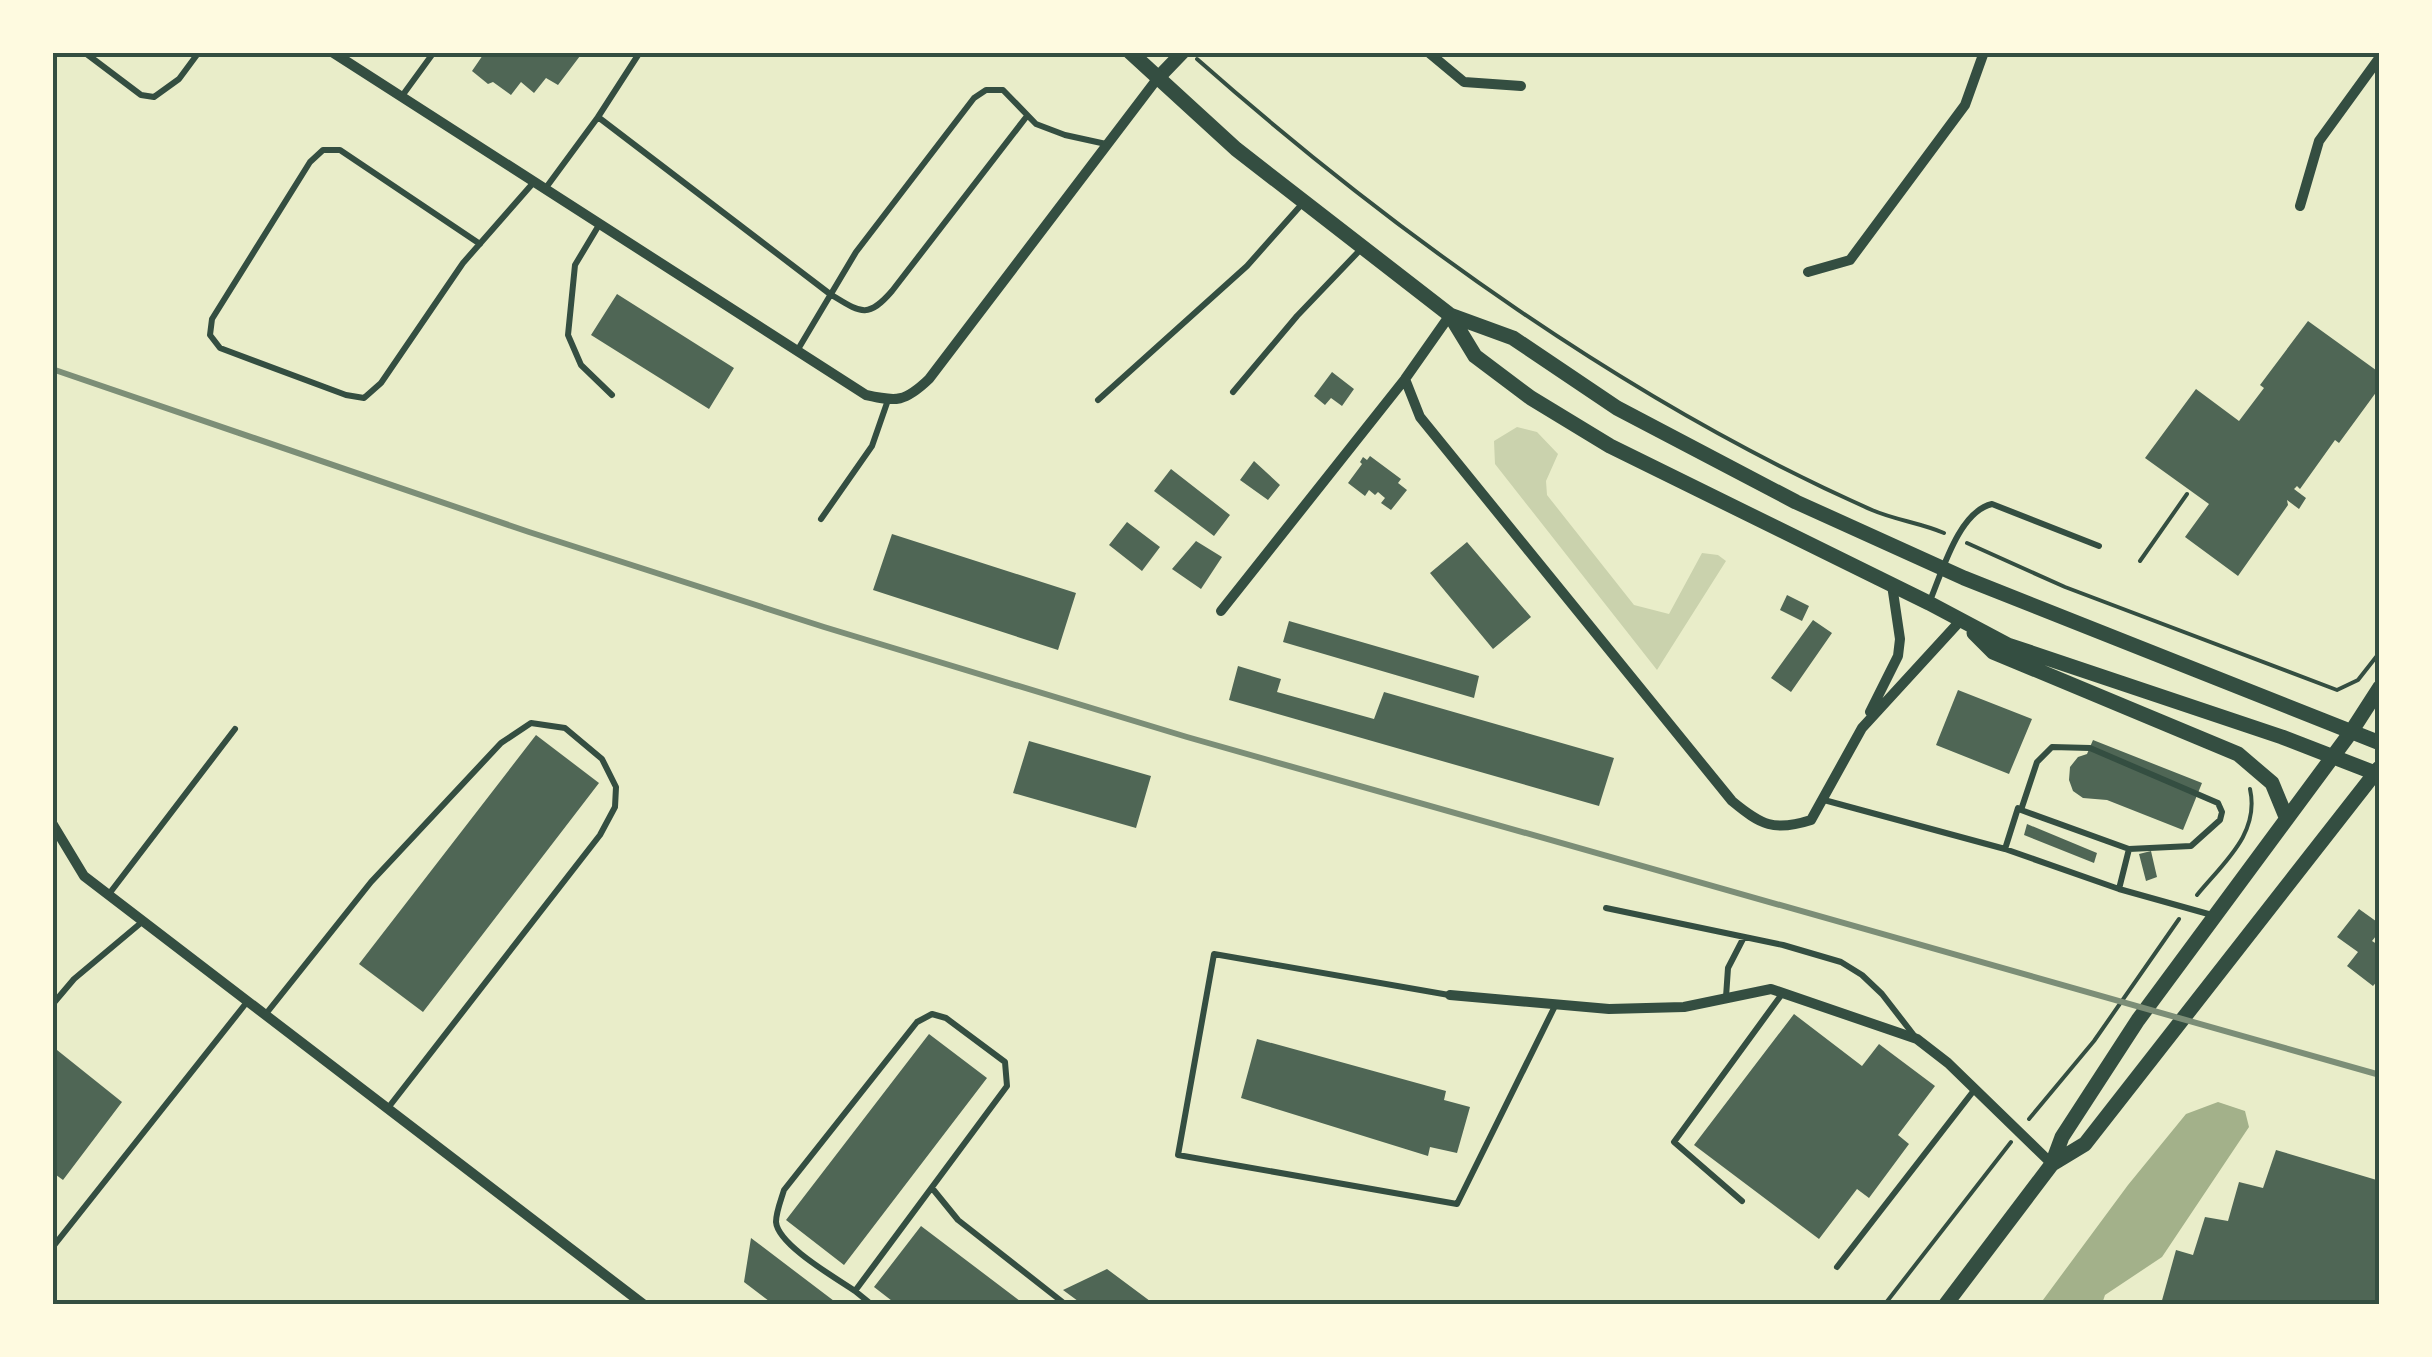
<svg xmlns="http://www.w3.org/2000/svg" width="2432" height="1357" font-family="Karla,sans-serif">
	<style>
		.green { fill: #cad2ad }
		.water { fill: #a3b18a }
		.building { fill: #4f6655 }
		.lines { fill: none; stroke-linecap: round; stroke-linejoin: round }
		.path { stroke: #344e41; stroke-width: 4 }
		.service { stroke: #344e41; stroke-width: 6 }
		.minor { stroke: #344e41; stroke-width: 10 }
		.tertiary { stroke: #344e41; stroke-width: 14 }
		.secondary { stroke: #344e41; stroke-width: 15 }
		.rail { stroke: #7c8e77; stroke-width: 6 }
		.neatline { fill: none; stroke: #344e41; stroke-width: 4 }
	</style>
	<rect width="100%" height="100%" fill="#e9edc9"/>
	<!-- green -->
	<path class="green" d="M1517,427L1537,432L1558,454L1546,481L1547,495L1634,605L1669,614L1702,553L1718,555L1726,561L1657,670L1495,464L1494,441Z"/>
	<!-- water -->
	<path class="water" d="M2218,1102L2245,1111L2249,1127L2162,1257L2105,1295L2102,1304H2040L2128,1185L2186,1114Z"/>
	<!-- building -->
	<path class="building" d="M485,52H583L558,85L546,78L534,93L521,82L511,95L493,82L488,84L472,71Z
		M617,294L734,368L709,409L591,335Z
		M2308,321L2380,373V387L2339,443L2335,440L2300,489L2297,486L2294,489L2306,498L2299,509L2287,500L2288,505L2238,576L2185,537L2209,504L2145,458L2196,389L2239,421L2264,388L2260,385Z
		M1332,372L1354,389L1342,406L1331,398L1325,405L1314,396Z
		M1370,456L1401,479L1398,483L1407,490L1391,510L1381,503L1385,498L1378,492L1375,495L1369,490L1365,496L1348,483L1362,464L1360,462L1363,457L1367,460Z
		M1254,461L1280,485L1268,500L1240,480Z
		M1171,469L1230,515L1214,536L1154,491Z
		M1127,522L1160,547L1142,571L1109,545Z
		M892,534L1076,593L1058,650L873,590Z
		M1196,541L1222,557L1201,589L1172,569Z
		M1467,542L1531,617L1493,649L1430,573Z
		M1787,595L1809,606L1802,621L1780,610Z
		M1813,620L1832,633L1791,692L1771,678Z
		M1289,621L1479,676L1474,698L1283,642Z
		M1238,666L1281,679L1277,692L1374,719L1384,692L1614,758L1599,806L1229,700Z
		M1958,690L2032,719L2009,774L1936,745Z
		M536,735L599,783L423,1012L359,964Z
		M2093,740L2202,783L2183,830L2107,800L2083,798L2073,791L2069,780L2070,767L2078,757L2087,754Z
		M1029,741L1151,776L1136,828L1013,793Z
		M2027,824L2097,853L2094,863L2024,835Z
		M2151,851L2157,877L2146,881L2139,854Z
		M2359,909L2380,924V931L2372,941L2380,946V978L2373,986L2347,966L2358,952L2337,937Z
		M1794,1014L1862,1066L1879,1044L1935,1086L1898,1135L1909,1144L1869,1198L1857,1189L1819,1239L1694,1145Z
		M929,1034L987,1078L844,1265L786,1220Z
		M1257,1039L1446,1091L1444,1100L1470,1107L1457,1153L1430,1147L1428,1156L1241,1098Z
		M52,1046L122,1102L63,1180L52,1172Z
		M2276,1150L2380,1181V1304H2161L2176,1250L2193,1255L2205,1217L2228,1221L2239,1182L2263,1188Z
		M921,1226L1024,1304H896L874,1287Z
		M751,1238L838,1304H773L744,1282Z
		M1107,1269L1154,1304H1082L1063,1290Z"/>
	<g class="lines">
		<!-- path -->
		<path class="path" d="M1197,59C1394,233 1630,403 1872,510C1895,520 1921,523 1944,533
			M1967,543L2065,587L2337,690L2358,680L2380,652
			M2140,561L2187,494
			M2197,895C2223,863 2260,834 2250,789
			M2029,1119L2094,1041L2179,919
			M1885,1304L2011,1142"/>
		<!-- service -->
		<path class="service" d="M84,52L141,95L154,97L179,79L199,52
			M402,96L434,52
			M598,117L640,52
			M545,189L598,117L830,294C860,312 867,320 892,291L1027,116
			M599,225L575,265L568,335L581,365L612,395
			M480,244L340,150H323L310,162L212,319L210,335L220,348L346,395L364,398L381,383L463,263L534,182
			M797,351L856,252L974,98L986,90H1003L1036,124L1065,135L1106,144
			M1233,392L1297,316L1361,249
			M1098,400L1247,266L1302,204
			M821,519L872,446L888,400
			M1929,603C1942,573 1958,512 1992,504L2099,546
			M1824,800L2005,849L2018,808L2021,810L2129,849L2191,846L2220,820L2222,812L2218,803L2090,748L2052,747L2037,762L2021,810
			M2005,849L2119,889L2212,915
			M2119,889L2129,849
			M109,894L235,729
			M1606,908L1783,945L1841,962L1862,975L1882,994L1916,1038
			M1449,995L1214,954L1178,1155L1457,1204L1556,1004
			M1726,997L1728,968L1744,937
			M52,1005L74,979L142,922
			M932,1014L946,1018L1005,1062L1007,1086L855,1291C836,1278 778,1245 776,1222C776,1212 781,1200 784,1190L917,1022Z
			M265,1015L371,882L501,743L531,723L565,728L602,759L616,787L615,807L600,835L388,1108
			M932,1188L958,1220L1065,1304
			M1742,1201L1674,1142L1782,994
			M52,1248L247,1002
			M1837,1267L1975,1089
			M855,1291L871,1304"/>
		<!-- minor -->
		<path class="minor" d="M332,52L866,395C897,402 905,402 929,379L1157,79
			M1428,52L1464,82L1521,86
			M2300,206L2319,141L2380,57
			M1808,272L1850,260L1965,105L1984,52
			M1405,379L1420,417L1732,801C1761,825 1774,832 1811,820L1862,728L1961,620
			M1221,611L1405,379L1450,315
			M1870,712L1898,656L1900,639L1892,585
			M52,823L84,876L643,1304
			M1450,995L1609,1009L1684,1007L1771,989L1917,1039L1948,1063L2052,1164"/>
		<!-- tertiary -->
		<path class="tertiary" d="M1157,79L1183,52"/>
		<!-- secondary -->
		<path class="secondary" d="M1130,52L1236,149L1450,315L1513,338L1617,408L1796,502L1964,578L2380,743
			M1450,315L1475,356L1531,398L1610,446L1929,603L2008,645L2282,737L2375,773
			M1974,633L1993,652L2238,754L2272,783L2286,817
			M2052,1164L2085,1144L2379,768
			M1946,1304L2052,1164L2062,1137L2138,1020L2351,732L2380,687"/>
		<!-- rail -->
		<path class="rail" d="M52,369L529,532L824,627L1187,737L2380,1075"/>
	</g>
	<!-- border -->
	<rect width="2432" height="1357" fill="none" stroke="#fefae0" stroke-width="110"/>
	<rect x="55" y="55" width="2322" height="1247" class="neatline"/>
</svg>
